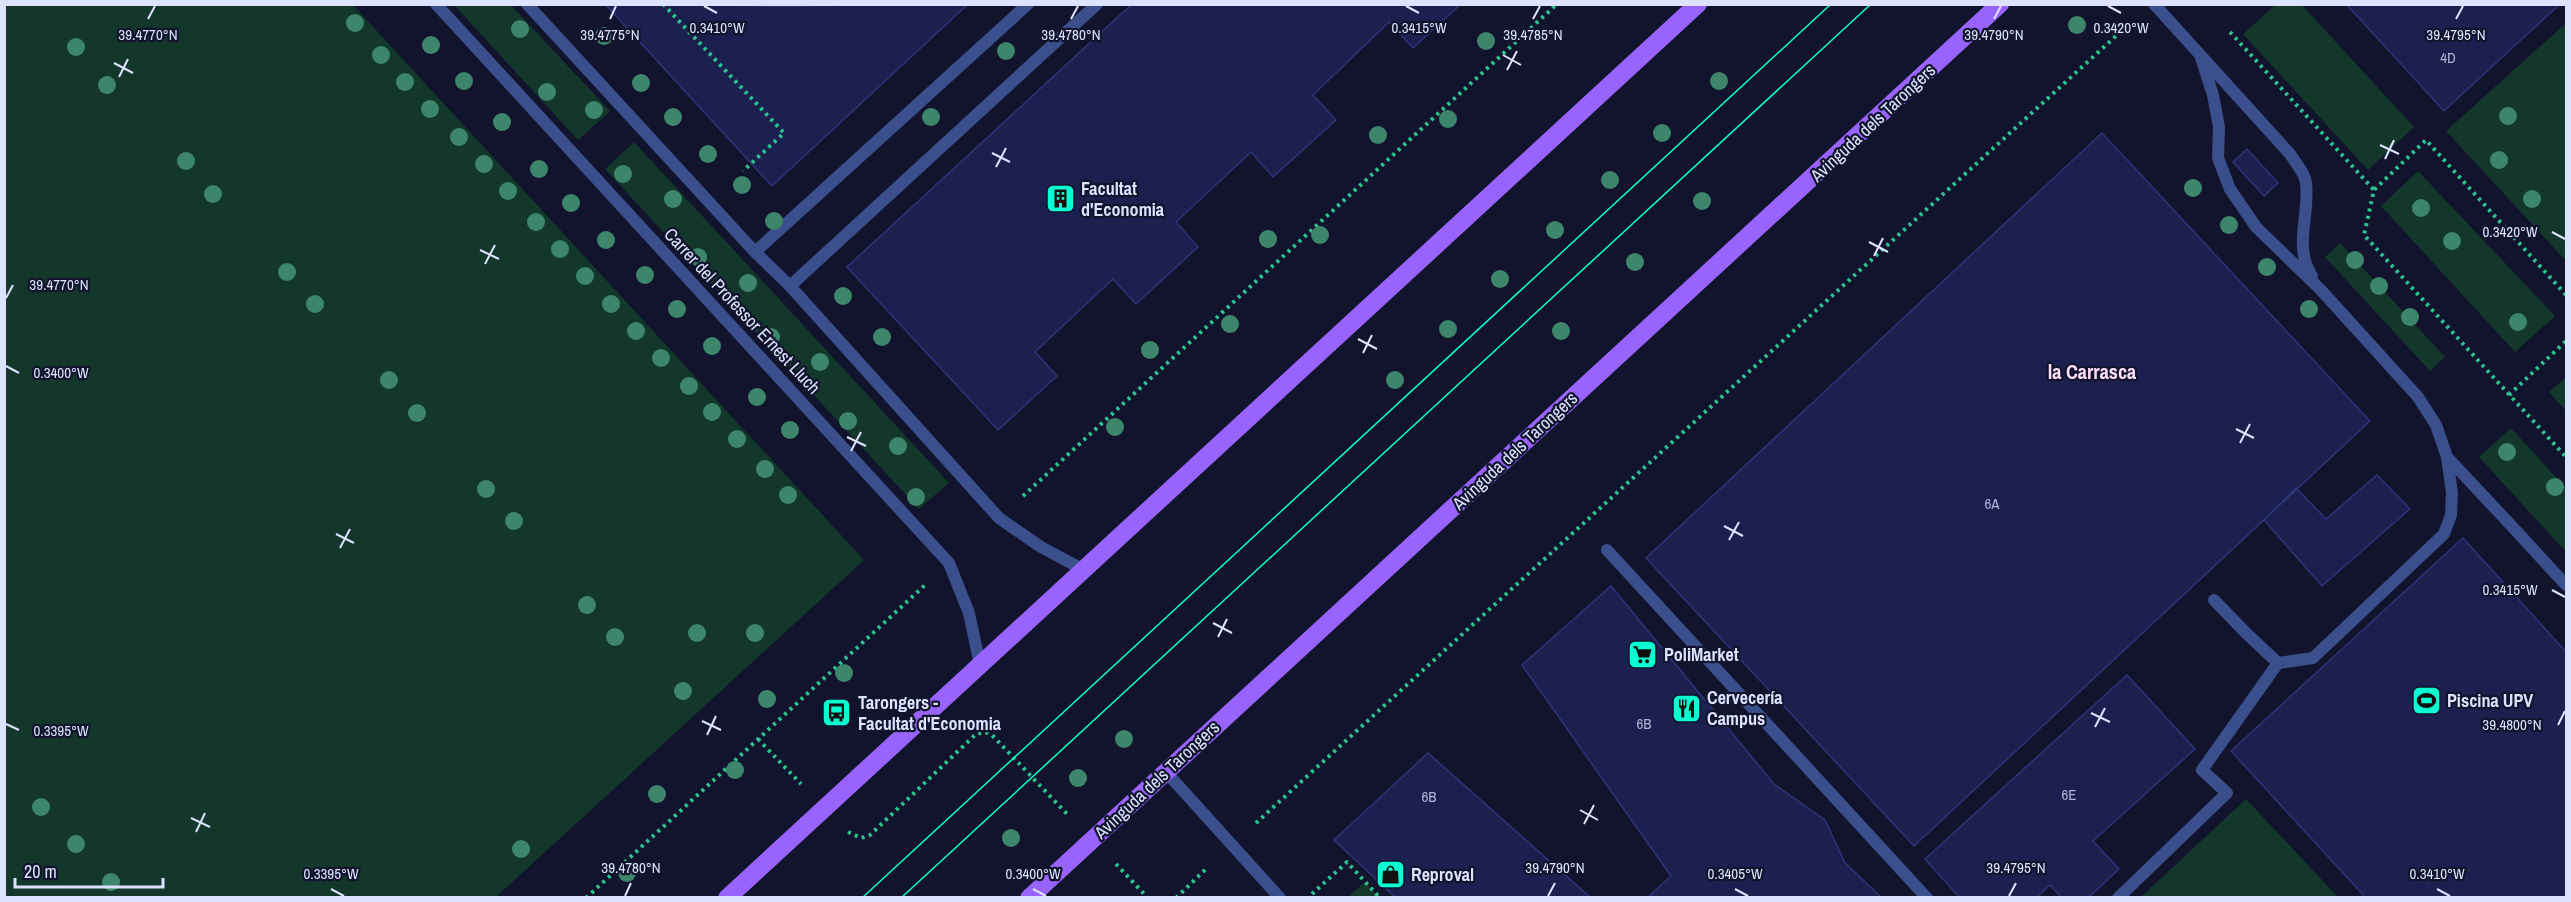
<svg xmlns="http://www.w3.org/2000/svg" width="2571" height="902" font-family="'Archivo Narrow',sans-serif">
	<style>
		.green { fill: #13372b }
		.building { fill: #1c204e; stroke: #2e347a; stroke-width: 1.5 }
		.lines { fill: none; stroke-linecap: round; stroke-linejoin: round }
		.path { stroke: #2dc28f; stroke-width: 4; stroke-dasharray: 3 4.5; stroke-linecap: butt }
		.service { stroke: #3b4f8c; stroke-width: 12 }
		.pedestrian { stroke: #3b4f8c; stroke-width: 12 }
		.primary { stroke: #9863ff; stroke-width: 18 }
		.tram { stroke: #08ffd1; stroke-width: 1.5 }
		.tree { fill: #3e866b }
		.ticks { fill: none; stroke: #dce2ff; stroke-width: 2 }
		.labels { text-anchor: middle; stroke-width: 4.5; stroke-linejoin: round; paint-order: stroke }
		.number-label { font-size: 15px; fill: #acb2d3 }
		.street-label { font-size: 18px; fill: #dce2ff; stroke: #11142c }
		.poi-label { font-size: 18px; font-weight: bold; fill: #dce2ff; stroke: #11142c; text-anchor: start }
		.neighbourhood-label { font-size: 20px; font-weight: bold; fill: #ffdefc; stroke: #11142c }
		.ticks-label { font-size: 15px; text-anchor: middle; fill: #dce2ff; stroke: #11142c; stroke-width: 4.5; stroke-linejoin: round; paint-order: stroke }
	</style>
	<rect width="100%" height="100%" fill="#11142c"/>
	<!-- green -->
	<path class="green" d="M5,4L353,5L864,560L496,897H5Z
		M454,5H511L610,111L578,140Z
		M2275,5H2302L2414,127L2368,170L2243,34Z
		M2566,23V261L2446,131Z
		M634,142L949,483L919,509L605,169Z
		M2418,171L2555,316L2515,352L2381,206Z
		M2340,243L2445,357L2430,371L2325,257Z
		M2566,377V411L2549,392Z
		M2511,428L2566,488V552L2479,457Z
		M2246,799L2338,897H2141Z
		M1365,882L1379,897H1348Z"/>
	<!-- building -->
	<path class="building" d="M605,4L783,6L968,4L772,186Z
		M1132,4H1461L1413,48L1389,22L1313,95L1336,120L1273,177L1251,152L1176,222L1198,247L1136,304L1113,279L1035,352L1057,376L998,430L847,267Z
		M2346,4H2560L2444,111Z
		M2102,133L2370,421L1914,846L1646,558Z
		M2247,149L2278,183L2264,196L2233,162Z
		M2377,475L2410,509L2322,586L2264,520L2296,488L2326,519Z
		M2463,538L2566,652V898H2366L2231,751Z
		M1611,586L1774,784L1825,820L1845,863L1882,898H1647L1671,876L1522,665Z
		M2127,675L2195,749L2093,841L2119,869L2088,898H2062L2050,885L2036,898H1960L1925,859Z
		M1428,753L1591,898H1396L1334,840Z"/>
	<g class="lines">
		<!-- path -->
		<path class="path" d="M663,4L784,133L743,171
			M2230,32L2374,190
			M2566,295L2426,140L2374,190L2364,235L2566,457
			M2509,395L2566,341
			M1023,496L1557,4
			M758,739L801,784
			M1256,823L2129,24
			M848,832L861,838L870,835L976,734L985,732L992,735L1067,814
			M1116,864L1148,898
			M1312,894L1347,862L1380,898
			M586,898L925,585
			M1176,898L1208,867"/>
		<!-- service -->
		<path class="service" d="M436,4L949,563L969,613L980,665
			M527,4L755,252L790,286L999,518L1041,547L1084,570
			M2154,4L2290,154C2295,162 2305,173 2306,183C2310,215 2293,247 2312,276
			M2201,58L2213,95L2219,127L2218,158L2230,189L2256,227L2320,289L2418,397L2436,425L2447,457L2452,493L2451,515L2444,534L2313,658L2278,663L2246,633L2214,600
			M2447,457L2507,521
			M1166,772L1280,898"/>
		<!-- pedestrian -->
		<path class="pedestrian" d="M755,252L1028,4
			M790,286L1097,4
			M2507,521L2566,585
			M1607,550L1927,898
			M2118,898L2227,793L2202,770L2278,663"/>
		<!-- primary -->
		<path class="primary" d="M727,898L1698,4
			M1029,898L2000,4"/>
		<!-- tram -->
		<path class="tram" d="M862,898L1831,4
			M901,898L1871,4"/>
	</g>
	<!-- trees -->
	<g class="tree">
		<circle cx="355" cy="23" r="9"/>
		<circle cx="2077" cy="25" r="9"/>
		<circle cx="520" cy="29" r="9"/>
		<circle cx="604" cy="36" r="9"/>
		<circle cx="1486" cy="41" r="9"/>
		<circle cx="431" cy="45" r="9"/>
		<circle cx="76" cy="47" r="9"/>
		<circle cx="1006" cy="51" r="9"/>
		<circle cx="381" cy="55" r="9"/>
		<circle cx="464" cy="81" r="9"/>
		<circle cx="1719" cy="81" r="9"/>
		<circle cx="405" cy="82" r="9"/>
		<circle cx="641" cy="83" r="9"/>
		<circle cx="107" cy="85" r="9"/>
		<circle cx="547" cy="92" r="9"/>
		<circle cx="430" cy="109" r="9"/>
		<circle cx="594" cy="110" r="9"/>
		<circle cx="2508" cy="116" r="9"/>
		<circle cx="673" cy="117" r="9"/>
		<circle cx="931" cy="117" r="9"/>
		<circle cx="1448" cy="119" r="9"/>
		<circle cx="502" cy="122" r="9"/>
		<circle cx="1662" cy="133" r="9"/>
		<circle cx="1378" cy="135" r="9"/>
		<circle cx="459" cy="137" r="9"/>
		<circle cx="708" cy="154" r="9"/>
		<circle cx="2499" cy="160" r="9"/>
		<circle cx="186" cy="161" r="9"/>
		<circle cx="484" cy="164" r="9"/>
		<circle cx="539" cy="169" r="9"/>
		<circle cx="623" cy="174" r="9"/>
		<circle cx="1610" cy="180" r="9"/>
		<circle cx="742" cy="185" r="9"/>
		<circle cx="2193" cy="188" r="9"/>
		<circle cx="508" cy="191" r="9"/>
		<circle cx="213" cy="194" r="9"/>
		<circle cx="673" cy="199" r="9"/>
		<circle cx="2532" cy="199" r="9"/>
		<circle cx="1702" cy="201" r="9"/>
		<circle cx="571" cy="203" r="9"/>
		<circle cx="2421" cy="208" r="9"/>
		<circle cx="774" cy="221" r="9"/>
		<circle cx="536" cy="222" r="9"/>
		<circle cx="2229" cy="225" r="9"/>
		<circle cx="1555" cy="230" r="9"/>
		<circle cx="1320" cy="235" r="9"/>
		<circle cx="1268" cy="239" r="9"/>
		<circle cx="606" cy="240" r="9"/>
		<circle cx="2452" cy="241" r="9"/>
		<circle cx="560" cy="249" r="9"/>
		<circle cx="698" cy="257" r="9"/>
		<circle cx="2355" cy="260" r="9"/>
		<circle cx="1635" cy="262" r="9"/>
		<circle cx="2267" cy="267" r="9"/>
		<circle cx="287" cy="272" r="9"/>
		<circle cx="645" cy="275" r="9"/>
		<circle cx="585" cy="276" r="9"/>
		<circle cx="1500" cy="279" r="9"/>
		<circle cx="748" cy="283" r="9"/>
		<circle cx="2379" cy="286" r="9"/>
		<circle cx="843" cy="296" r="9"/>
		<circle cx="315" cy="304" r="9"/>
		<circle cx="611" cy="304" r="9"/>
		<circle cx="677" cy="309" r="9"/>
		<circle cx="2309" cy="309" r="9"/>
		<circle cx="2410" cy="317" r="9"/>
		<circle cx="2518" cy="322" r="9"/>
		<circle cx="1230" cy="324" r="9"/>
		<circle cx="1448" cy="329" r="9"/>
		<circle cx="636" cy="331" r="9"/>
		<circle cx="1561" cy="331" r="9"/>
		<circle cx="771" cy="337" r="9"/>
		<circle cx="882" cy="337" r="9"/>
		<circle cx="712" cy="346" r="9"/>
		<circle cx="1150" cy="350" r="9"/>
		<circle cx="661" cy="358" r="9"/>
		<circle cx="820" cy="362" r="9"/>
		<circle cx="389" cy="380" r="9"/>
		<circle cx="1395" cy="380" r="9"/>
		<circle cx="689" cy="386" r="9"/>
		<circle cx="757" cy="397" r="9"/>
		<circle cx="712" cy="412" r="9"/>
		<circle cx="417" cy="413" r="9"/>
		<circle cx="848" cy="421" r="9"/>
		<circle cx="1115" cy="427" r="9"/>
		<circle cx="790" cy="430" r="9"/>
		<circle cx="737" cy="439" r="9"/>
		<circle cx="898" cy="446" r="9"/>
		<circle cx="2507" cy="452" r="9"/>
		<circle cx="765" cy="469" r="9"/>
		<circle cx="2555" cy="487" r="9"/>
		<circle cx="486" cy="489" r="9"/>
		<circle cx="788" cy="495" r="9"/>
		<circle cx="916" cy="497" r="9"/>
		<circle cx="514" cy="521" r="9"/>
		<circle cx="587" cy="605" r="9"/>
		<circle cx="697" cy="633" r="9"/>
		<circle cx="755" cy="633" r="9"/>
		<circle cx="615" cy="637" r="9"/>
		<circle cx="844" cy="673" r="9"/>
		<circle cx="683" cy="691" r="9"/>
		<circle cx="767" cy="699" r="9"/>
		<circle cx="1124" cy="739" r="9"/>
		<circle cx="735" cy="770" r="9"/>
		<circle cx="1078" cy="778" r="9"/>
		<circle cx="657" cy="794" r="9"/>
		<circle cx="41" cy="807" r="9"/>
		<circle cx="1011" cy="838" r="9"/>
		<circle cx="76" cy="844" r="9"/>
		<circle cx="521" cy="849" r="9"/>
		<circle cx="627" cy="873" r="9"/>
		<circle cx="111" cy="882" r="9"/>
	</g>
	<!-- ticks -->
	<path class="ticks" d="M704,6L717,13M1406,6L1419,13M2108,6L2121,13M148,19L155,6M610,19L616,6M1071,19L1078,6M1533,19L1540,6M1994,19L2001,6M2456,19L2463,6M1503,55L1521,65M114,63L133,73M1507,70L1517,51M119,77L128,59M2380,145L2399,154M992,153L1010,162M2385,159L2394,140M996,167L1006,148M2552,232L2565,239M1869,242L1888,252M480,250L499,259M1874,256L1883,238M485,264L495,245M6,298L13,285M1358,339L1377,349M1363,353L1372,335M6,366L19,373M2236,429L2254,438M847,437L866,446M2240,443L2250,424M851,451L861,432M1724,526L1743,536M336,534L354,543M1729,540L1739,522M340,548L350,529M2552,590L2565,597M1213,623L1232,633M1218,637L1227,619M2091,713L2110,722M702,721L721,730M6,724L19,730M2558,725L2565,711M2095,727L2105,708M707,735L716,716M1580,810L1598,820M191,818L210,827M1584,824L1594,805M196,832L205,813M331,889L344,896M1033,889L1046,896M1735,889L1748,896M2437,889L2450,896M625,896L631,883M1548,896L1555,883M2009,896L2016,883"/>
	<!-- icons -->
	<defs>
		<symbol id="building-square" viewBox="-11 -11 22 22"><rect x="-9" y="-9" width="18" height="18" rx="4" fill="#08ffd1" stroke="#11142c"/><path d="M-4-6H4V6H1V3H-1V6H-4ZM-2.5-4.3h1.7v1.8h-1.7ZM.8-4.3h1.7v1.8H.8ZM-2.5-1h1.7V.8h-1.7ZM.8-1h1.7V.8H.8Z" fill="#111"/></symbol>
		<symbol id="supermarket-square" viewBox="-11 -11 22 22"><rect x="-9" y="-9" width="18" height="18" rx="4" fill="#08ffd1" stroke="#11142c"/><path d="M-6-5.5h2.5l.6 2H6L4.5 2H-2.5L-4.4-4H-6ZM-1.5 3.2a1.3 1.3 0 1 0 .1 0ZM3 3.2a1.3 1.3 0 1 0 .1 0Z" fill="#111"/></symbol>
		<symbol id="stadium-square" viewBox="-11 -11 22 22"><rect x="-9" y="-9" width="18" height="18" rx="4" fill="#08ffd1" stroke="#11142c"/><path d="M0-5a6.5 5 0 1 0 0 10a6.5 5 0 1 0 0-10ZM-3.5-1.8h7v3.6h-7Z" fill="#111"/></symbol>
		<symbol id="restaurant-square" viewBox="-11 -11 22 22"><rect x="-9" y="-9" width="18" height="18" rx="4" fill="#08ffd1" stroke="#11142c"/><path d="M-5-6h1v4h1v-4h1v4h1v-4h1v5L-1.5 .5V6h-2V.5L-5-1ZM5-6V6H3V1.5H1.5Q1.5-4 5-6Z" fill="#111"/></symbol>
		<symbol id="bus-square" viewBox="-11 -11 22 22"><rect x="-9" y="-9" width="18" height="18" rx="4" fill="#08ffd1" stroke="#11142c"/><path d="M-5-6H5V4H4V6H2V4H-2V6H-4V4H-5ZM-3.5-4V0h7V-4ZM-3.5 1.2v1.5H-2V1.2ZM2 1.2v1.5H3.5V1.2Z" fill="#111"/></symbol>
		<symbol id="shop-square" viewBox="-11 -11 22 22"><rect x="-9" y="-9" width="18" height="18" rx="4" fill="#08ffd1" stroke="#11142c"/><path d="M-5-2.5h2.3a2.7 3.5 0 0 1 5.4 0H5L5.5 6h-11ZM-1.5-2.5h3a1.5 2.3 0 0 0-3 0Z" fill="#111"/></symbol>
	</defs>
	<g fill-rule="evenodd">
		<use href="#building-square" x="1044" y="182" width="33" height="33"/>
		<use href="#supermarket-square" x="1626" y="638" width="33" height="33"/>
		<use href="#stadium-square" x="2410" y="684" width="33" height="33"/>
		<use href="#restaurant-square" x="1670" y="692" width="33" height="33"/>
		<use href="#bus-square" x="820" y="696" width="33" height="33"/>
		<use href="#shop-square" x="1374" y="858" width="33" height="33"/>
	</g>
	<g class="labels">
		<!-- number labels -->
		<g class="number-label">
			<text x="2448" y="63">4D</text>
			<text x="1992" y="509">6A</text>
			<text x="1644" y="729">6B</text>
			<text x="2069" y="800">6E</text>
			<text x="1429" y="802">6B</text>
		</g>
		<!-- street labels -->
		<g class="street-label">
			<text transform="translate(1873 123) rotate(-43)" y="6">Avinguda dels Tarongers</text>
			<text transform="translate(742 311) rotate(47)" y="6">Carrer del Professor Ernest Lluch</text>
			<text transform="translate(1515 451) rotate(-43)" y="6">Avinguda dels Tarongers</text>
			<text transform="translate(1157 780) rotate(-43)" y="6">Avinguda dels Tarongers</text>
		</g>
		<!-- poi labels -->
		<g class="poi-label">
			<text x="1081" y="195">Facultat<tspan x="1081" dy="21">d'Economia</tspan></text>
			<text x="1664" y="661">PoliMarket</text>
			<text x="1707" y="704">Cervecería<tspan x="1707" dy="21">Campus</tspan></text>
			<text x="2447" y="707">Piscina UPV</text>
			<text x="858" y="709">Tarongers -<tspan x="858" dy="21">Facultat d'Economia</tspan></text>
			<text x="1411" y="881">Reproval</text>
		</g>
		<!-- neighbourhood labels -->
		<g class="neighbourhood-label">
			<text x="2092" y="379">la Carrasca</text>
		</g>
	</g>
	<g class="ticks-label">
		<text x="717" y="33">0.3410°W</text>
		<text x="1419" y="33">0.3415°W</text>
		<text x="2121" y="33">0.3420°W</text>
		<text x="148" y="40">39.4770°N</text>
		<text x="610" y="40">39.4775°N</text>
		<text x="1071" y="40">39.4780°N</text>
		<text x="1533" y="40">39.4785°N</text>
		<text x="1994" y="40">39.4790°N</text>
		<text x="2456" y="40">39.4795°N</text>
		<text x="2510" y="237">0.3420°W</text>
		<text x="59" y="290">39.4770°N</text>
		<text x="61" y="378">0.3400°W</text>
		<text x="2510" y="595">0.3415°W</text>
		<text x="2512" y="730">39.4800°N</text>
		<text x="61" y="736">0.3395°W</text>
		<text x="631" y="873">39.4780°N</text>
		<text x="1555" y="873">39.4790°N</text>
		<text x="2016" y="873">39.4795°N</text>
		<text x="331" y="879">0.3395°W</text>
		<text x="1033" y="879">0.3400°W</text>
		<text x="1735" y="879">0.3405°W</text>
		<text x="2437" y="879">0.3410°W</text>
	</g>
	<!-- border -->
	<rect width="2571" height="902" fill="none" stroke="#dce2ff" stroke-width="12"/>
	<!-- scale -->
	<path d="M15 878v9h148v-9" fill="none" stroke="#dce2ff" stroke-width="3"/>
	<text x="24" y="878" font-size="18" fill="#dce2ff" stroke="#11142c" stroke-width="4.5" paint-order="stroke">20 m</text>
</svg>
